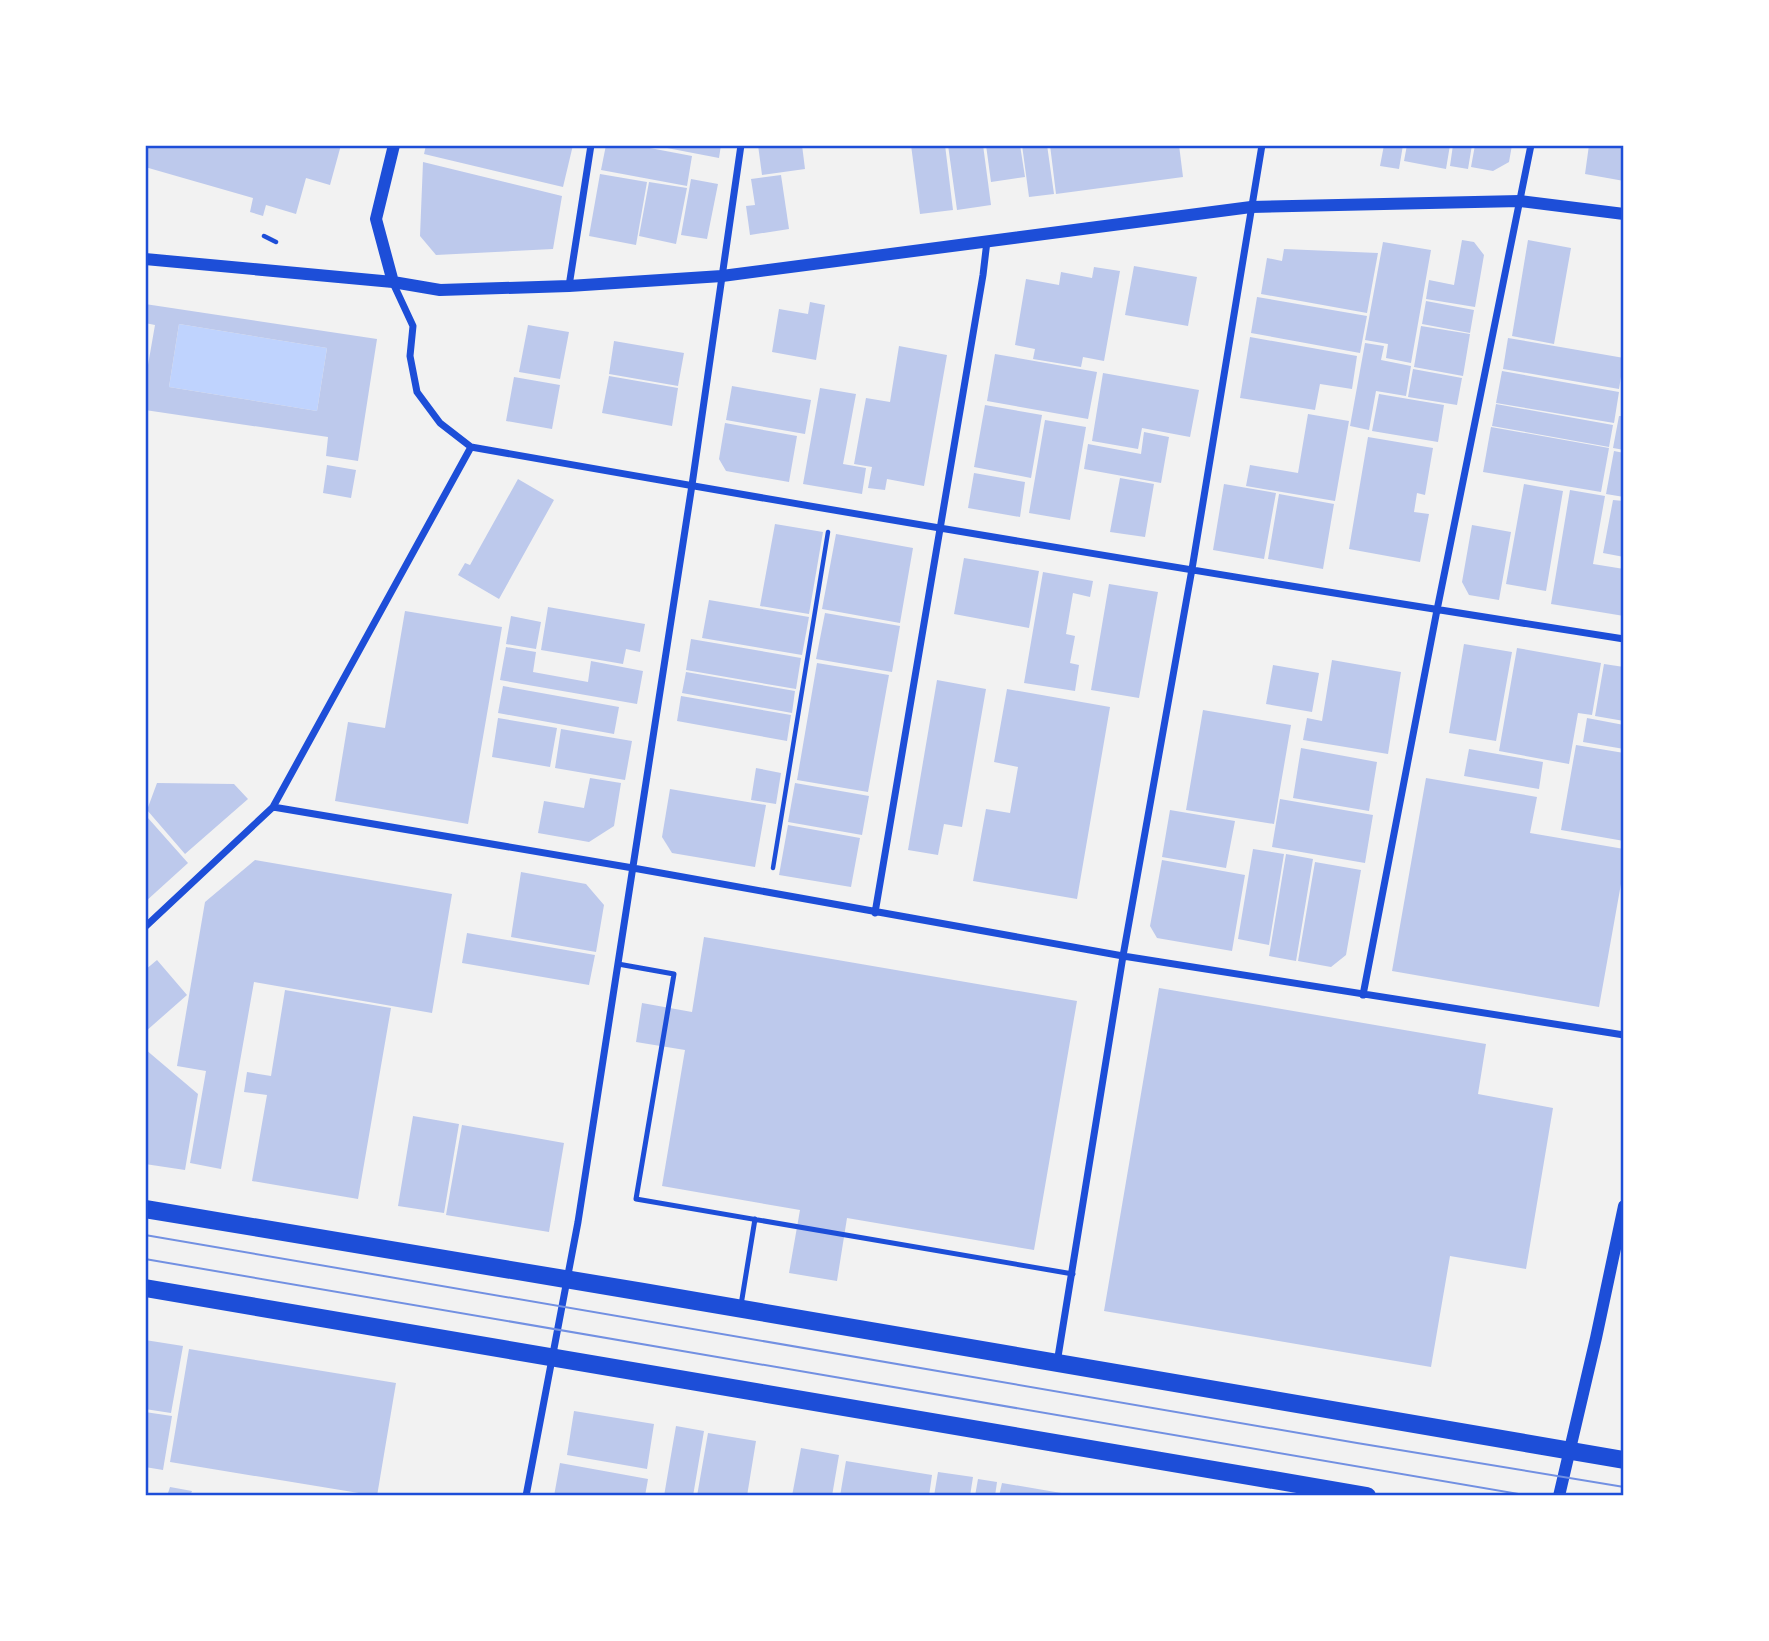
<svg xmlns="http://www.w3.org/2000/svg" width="1769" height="1641" font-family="Mulish,sans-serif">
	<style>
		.water { fill: #bfd3fe }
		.building { fill: #bdc9ec; fill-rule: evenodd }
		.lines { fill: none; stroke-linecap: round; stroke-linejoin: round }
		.path { stroke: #1d4ed8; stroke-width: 4.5 }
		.service { stroke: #1d4ed8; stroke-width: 5 }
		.minor { stroke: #1d4ed8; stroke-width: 7 }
		.tertiary { stroke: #1d4ed8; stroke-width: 12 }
		.primary { stroke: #1d4ed8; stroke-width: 18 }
		.tram { stroke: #7290e2; stroke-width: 2 }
		.neatline { fill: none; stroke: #1d4ed8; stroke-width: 2.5 }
	</style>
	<rect width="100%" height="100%" fill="#f2f2f2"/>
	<!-- water -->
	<path class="water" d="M179,324L327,348L317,411L169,387Z"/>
	<!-- building -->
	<path class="building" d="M145,145H341L330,185L306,178L296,214L266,205L263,216L250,212L253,198L145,167Z
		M426,145H573L563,187L424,154Z
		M606,145H634L692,156L687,186L601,170Z
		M667,145H721L719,158L667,148Z
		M758,145H802L805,169L762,175Z
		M911,145H945L953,210L920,214Z
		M948,145H983L991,205L957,210Z
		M986,145H1020L1025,177L991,182Z
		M1022,145H1047L1054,194L1029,197Z
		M1050,145H1179L1183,177L1056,194Z
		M1384,145H1403L1399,169L1380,166Z
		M1407,145H1450L1446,169L1404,161Z
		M1453,145H1472L1468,169L1450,166Z
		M1475,145H1512L1509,162L1493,171L1471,167Z
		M1589,145H1624V181L1585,174Z
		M423,162L562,196L553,249L436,255L420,236Z
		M600,174L647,182L636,245L589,236Z
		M781,175L789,229L750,235L746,206L755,205L751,179Z
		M691,179L718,184L707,239L681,235Z
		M649,182L687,188L676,244L639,236Z
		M1462,240L1474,242L1484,255L1475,307L1426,299L1429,280L1454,285Z
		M1528,240L1571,248L1554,344L1512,336Z
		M1383,242L1431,250L1411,363L1386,358L1388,344L1365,340Z
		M1284,249L1378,253L1367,313L1261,294L1267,258L1282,261Z
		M1134,266L1197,277L1188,326L1125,315Z
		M1094,267L1120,271L1104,361L1083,357L1081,367L1033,359L1035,349L1015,345L1026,279L1059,285L1061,272L1092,278Z
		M1257,297L1367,316L1360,353L1251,333Z
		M1426,301L1474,310L1470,333L1422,324Z
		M810,302L825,305L816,360L772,352L779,309L808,314Z
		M145,304L377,339L358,461L326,456L328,437L145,410V382L155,325L145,323ZM179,324L327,348L317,411L169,387Z
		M528,325L569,332L560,379L519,372Z
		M1421,326L1470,334L1463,376L1414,367Z
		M1250,337L1357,356L1352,389L1320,384L1315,410L1240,398Z
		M1508,338L1624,358L1619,389L1503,369Z
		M614,341L684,353L678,386L609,374Z
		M1365,343L1384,346L1381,360L1411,366L1406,396L1376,391L1369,430L1350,426Z
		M899,346L947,355L924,486L887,479L885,490L868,488L872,467L854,464L866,398L890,402Z
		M995,354L1097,372L1088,419L987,401Z
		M1413,369L1462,378L1457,405L1408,397Z
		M1502,371L1619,392L1614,423L1496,403Z
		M1103,373L1199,390L1190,437L1142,428L1138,449L1092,441Z
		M609,376L678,388L672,426L602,413Z
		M514,377L560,385L552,429L506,421Z
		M732,386L811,400L805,434L726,420Z
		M820,388L856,394L843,464L866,468L862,494L803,484Z
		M1379,394L1444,405L1438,442L1372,431Z
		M1496,404L1613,425L1609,447L1492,426Z
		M985,405L1042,415L1031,478L974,467Z
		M1308,414L1349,421L1335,501L1246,486L1250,465L1298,473Z
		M1619,416H1624V450L1613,448Z
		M1045,420L1086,427L1070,520L1029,513Z
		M725,423L797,436L789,482L726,471L719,459Z
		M1491,427L1609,448L1601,492L1483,472Z
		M1144,432L1169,437L1161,483L1084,469L1088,444L1141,454Z
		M1368,437L1433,448L1425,495L1417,493L1414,512L1429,514L1420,562L1349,549Z
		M1614,451L1624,453V497L1606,494Z
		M327,465L356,470L351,498L323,493Z
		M974,473L1025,482L1020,517L968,508Z
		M1120,478L1154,484L1145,537L1110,532Z
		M518,479L554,500L499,599L458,575L465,563L470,565Z
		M1224,484L1276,493L1264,559L1213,550Z
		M1524,484L1563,491L1546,591L1506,584Z
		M1570,490L1605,496L1593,564L1624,569V616L1551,604Z
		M1279,494L1334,504L1323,569L1268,559Z
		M1613,500L1624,501V557L1603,553Z
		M775,524L823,532L809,614L760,606Z
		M1472,525L1511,532L1499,600L1469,595L1462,582Z
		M836,534L913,548L900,623L822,609Z
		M964,558L1039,571L1029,628L954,614Z
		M1043,572L1093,581L1090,597L1073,593L1066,634L1075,636L1070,663L1079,665L1075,691L1024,683Z
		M1109,584L1158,592L1139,698L1091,690Z
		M709,600L809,617L802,655L702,638Z
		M548,607L645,624L640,652L626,649L623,664L541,650Z
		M405,611L502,627L468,824L335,801L348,722L385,728Z
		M825,613L900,626L892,672L816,659Z
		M511,616L541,622L536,649L506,644Z
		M691,639L801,658L796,689L686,670Z
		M1464,644L1512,652L1496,741L1449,733Z
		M506,647L536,652L533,672L588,682L591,661L643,671L637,704L500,680Z
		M1517,648L1601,663L1592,715L1578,713L1569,764L1499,751Z
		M1332,660L1401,672L1388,754L1303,740L1307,718L1322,721Z
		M817,663L889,675L868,792L797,780Z
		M1604,664L1624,667V721L1595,716Z
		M1273,665L1319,673L1312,712L1266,704Z
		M686,672L795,691L792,713L682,693Z
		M937,680L986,689L962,827L944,824L938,855L908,850Z
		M503,686L619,707L614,734L498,713Z
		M1007,689L1110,707L1077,899L973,881L986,809L1010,813L1018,767L994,762Z
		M681,696L791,715L787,741L677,721Z
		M1203,710L1291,725L1274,824L1186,810Z
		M498,718L557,728L550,767L492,757Z
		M1587,718L1624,725V749L1583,742Z
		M561,729L632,741L625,780L555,768Z
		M1576,745L1624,753V841L1561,830Z
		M1301,748L1377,762L1369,811L1293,798Z
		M1469,749L1543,762L1539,789L1464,776Z
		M756,768L781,773L776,804L751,800Z
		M590,778L621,783L614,826L589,842L538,833L544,801L584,808Z
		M1426,778L1537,797L1530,833L1624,849V867L1599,1007L1392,971Z
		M157,783L234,784L248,799L185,854L147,810Z
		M795,783L869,796L862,835L788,822Z
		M670,789L766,805L755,867L672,853L662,837Z
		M1280,799L1373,815L1365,863L1272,847Z
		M1170,810L1235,821L1226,868L1162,857Z
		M148,818L188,863L145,902V823Z
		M788,825L860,838L851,887L779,875Z
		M1253,849L1284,854L1269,945L1238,939Z
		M1286,854L1313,859L1296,961L1269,956Z
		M255,860L452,894L432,1013L254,982L221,1169L190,1163L206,1071L177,1066L205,902Z
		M1162,860L1245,875L1232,951L1157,938L1150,926Z
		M1315,862L1361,870L1346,955L1331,967L1298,961Z
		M521,872L586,884L604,905L596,952L511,937Z
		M467,933L595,955L589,985L462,963Z
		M704,937L1077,1001L1034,1250L847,1218L837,1281L789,1273L800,1210L662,1186L685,1050L636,1042L642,1003L692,1012Z
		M157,960L187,995L145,1032V970Z
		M1159,988L1486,1044L1478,1094L1553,1108L1526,1269L1450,1256L1431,1367L1104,1311Z
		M285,990L391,1008L358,1199L252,1181L267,1095L244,1092L247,1072L271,1076Z
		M145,1049L198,1094L185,1170L145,1164Z
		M413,1116L459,1124L444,1213L398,1206Z
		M462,1125L564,1143L549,1232L446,1215Z
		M145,1340L183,1346L171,1413L145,1409Z
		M189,1349L396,1383L377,1496L170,1462Z
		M574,1411L654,1424L647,1469L567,1455Z
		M145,1412L172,1416L163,1470L145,1467Z
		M676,1426L704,1431L693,1496H664Z
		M708,1433L756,1441L747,1496H697Z
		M801,1448L839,1455L832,1496H792Z
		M846,1461L932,1475L929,1496H840Z
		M560,1463L648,1479L645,1496H554Z
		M938,1472L973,1477L970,1496H934Z
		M978,1479L997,1482L995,1496H975Z
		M1002,1483L1067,1494V1496H999Z
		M170,1487L192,1491L190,1496H167Z"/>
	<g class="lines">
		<!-- path -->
		<path class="path" d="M264,236L276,242
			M773,868L828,532"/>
		<!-- service -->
		<path class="service" d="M618,964L674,974L636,1199L1073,1274
			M741,1305L755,1219"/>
		<!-- minor -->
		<path class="minor" d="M393,283L413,326L410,356L417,392L440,423L471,447C855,515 1239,579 1624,639
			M569,286L591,145
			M273,807L633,868L1123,956L1624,1035
			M875,913L983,275L987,241
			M145,927L273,807L471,447
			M1363,995L1437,610L1531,145
			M1057,1363L1123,956L1192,569L1262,145
			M526,1496L578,1222L692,485L741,145"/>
		<!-- tertiary -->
		<path class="tertiary" d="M145,259L393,282L440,290L569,286L722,276L1251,207L1520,201L1624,214
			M393,282L376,219L394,145
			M1559,1496L1596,1338L1624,1206"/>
		<!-- primary -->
		<path class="primary" d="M145,1209L643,1292L1624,1460
			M145,1288L1367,1496"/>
		<!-- tram -->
		<path class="tram" d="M145,1235L1357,1443L1624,1487
			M145,1259L1530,1496"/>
	</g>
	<!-- border -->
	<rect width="1769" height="1641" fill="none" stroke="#ffffff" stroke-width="294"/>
	<rect x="147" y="147" width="1475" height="1347" class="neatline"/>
</svg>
